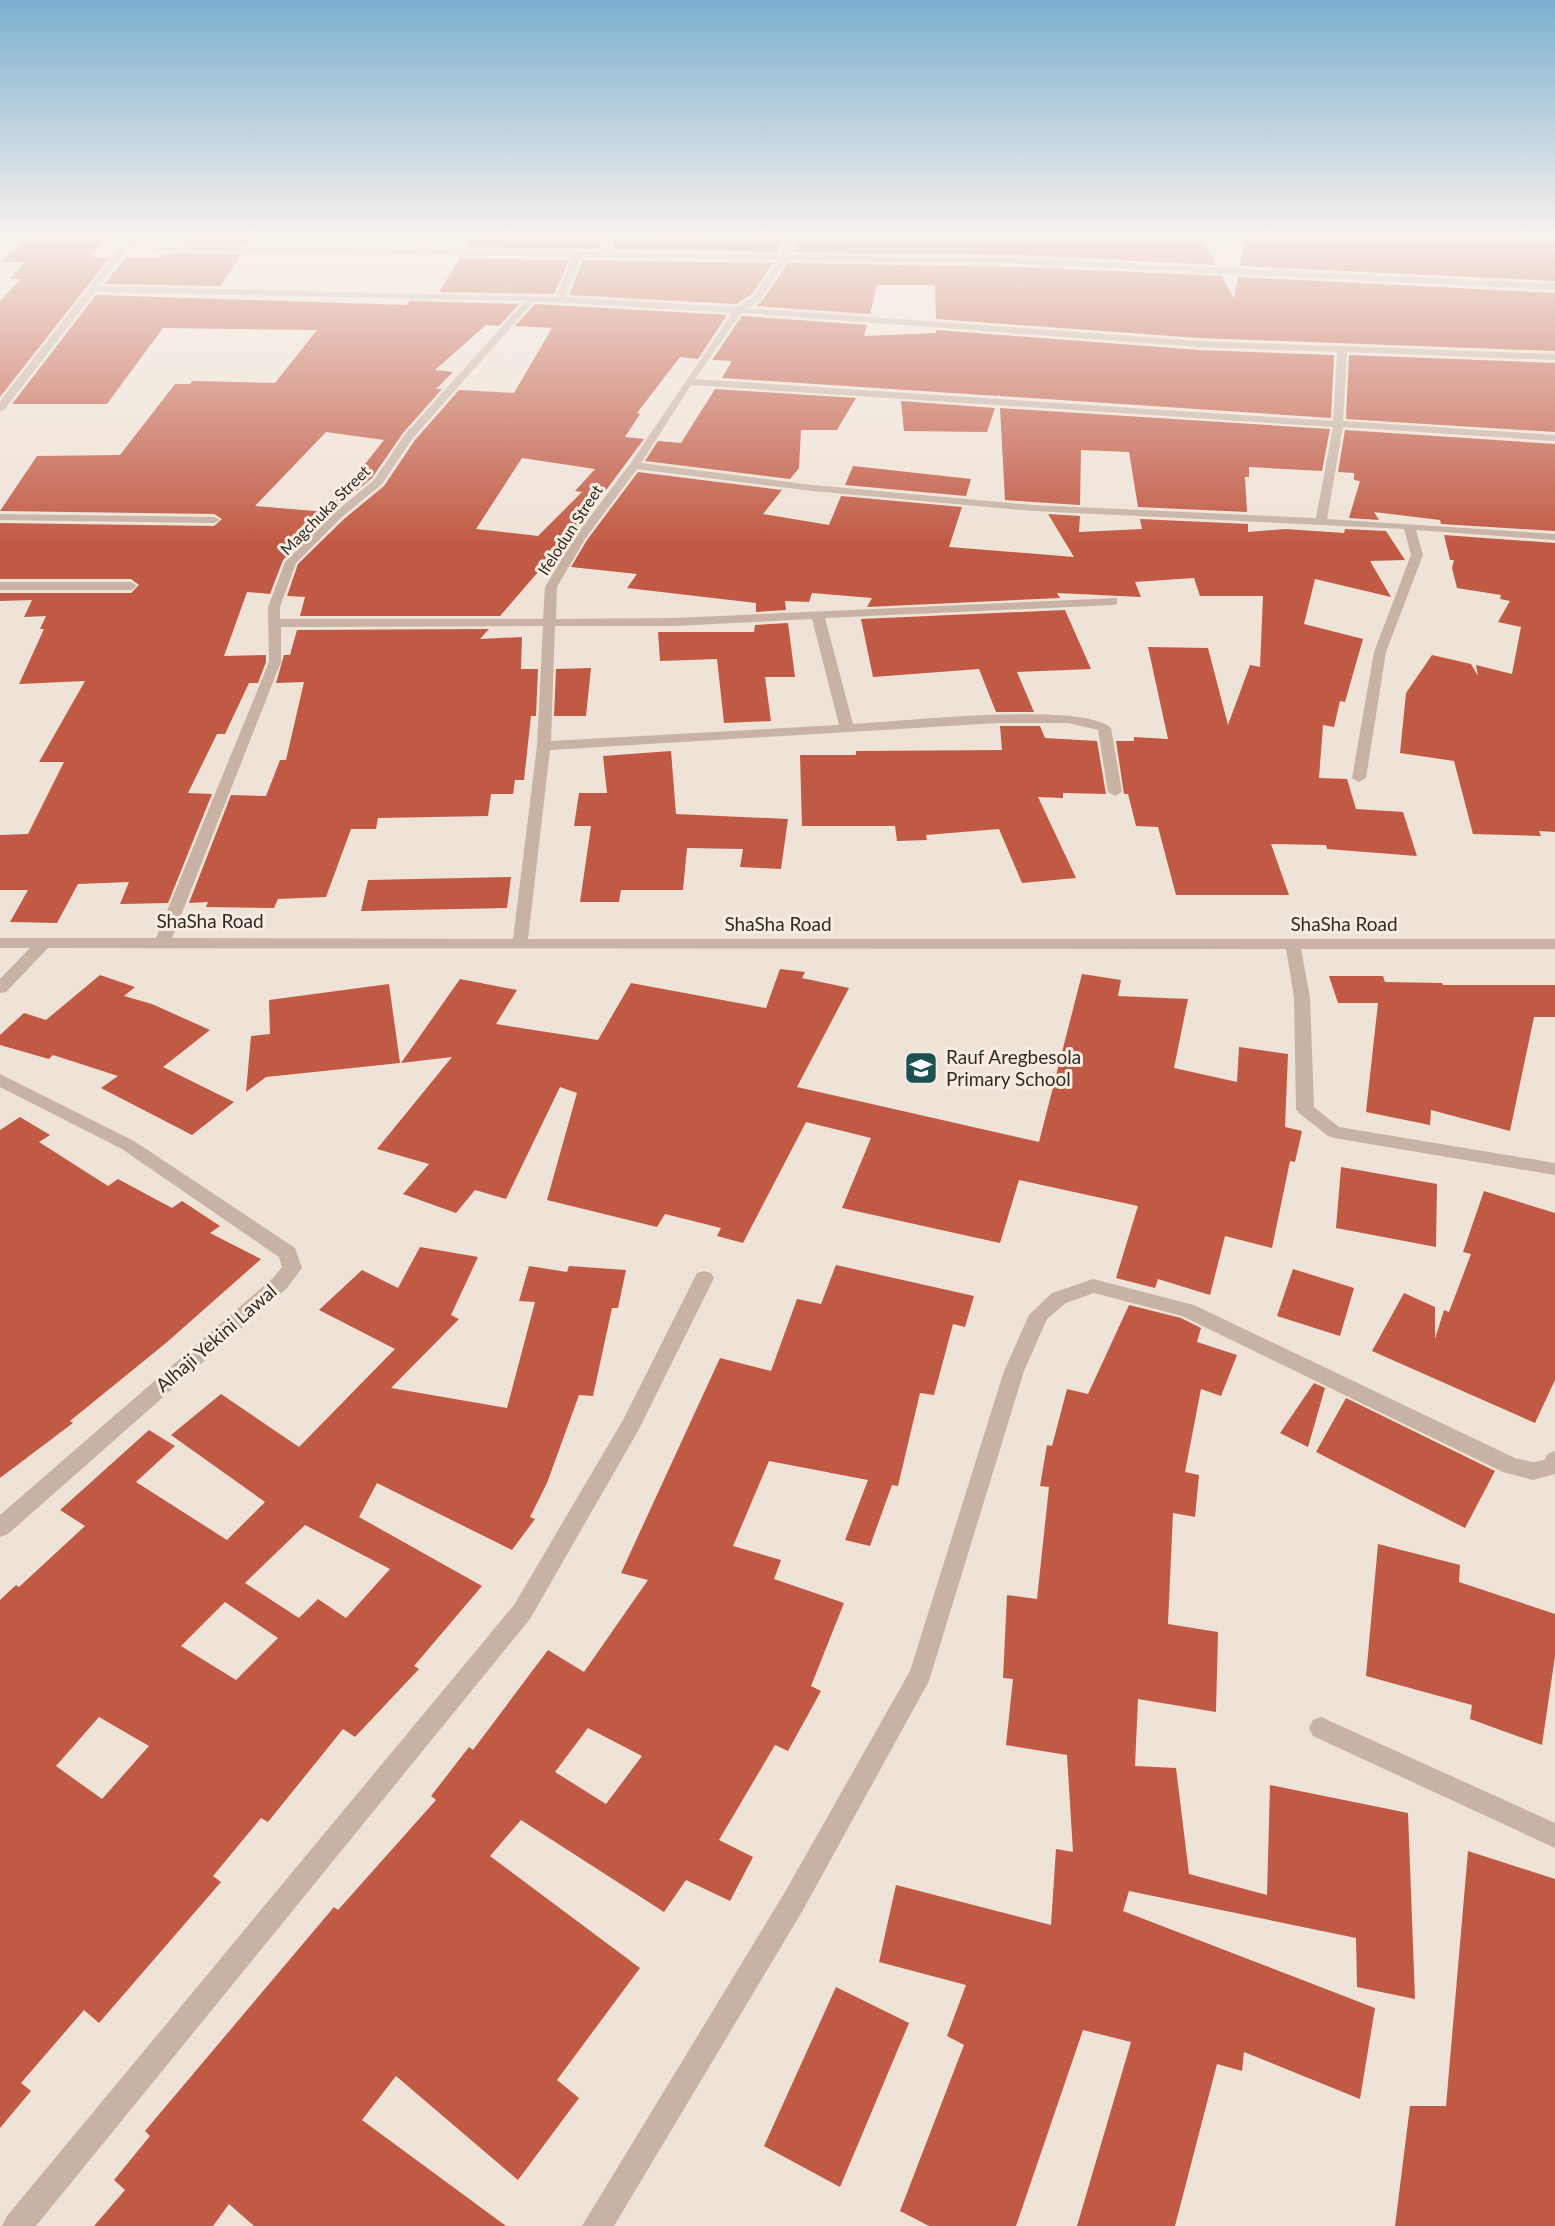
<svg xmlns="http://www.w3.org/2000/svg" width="1555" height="2226" font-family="Lato,sans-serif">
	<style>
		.building { fill: #c15a44; fill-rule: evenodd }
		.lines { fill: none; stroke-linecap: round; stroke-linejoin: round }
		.minor { fill: #c7b2a4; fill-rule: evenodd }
		.labels { text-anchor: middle; stroke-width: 6; stroke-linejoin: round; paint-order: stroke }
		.far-street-label { font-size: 16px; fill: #322925; stroke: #f8ede3 }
		.street-label { font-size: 19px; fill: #322925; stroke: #f8ede3 }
		.poi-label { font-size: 19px; fill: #322925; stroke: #f8ede3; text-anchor: start }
	</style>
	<rect width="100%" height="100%" fill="#efe3d7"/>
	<!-- building -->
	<path class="building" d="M31,232H111L90,257H110L0,397V301L21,279H10L25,262H1Z
		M192,232H258L249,244L181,243Z
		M476,232H601L599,249L466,247Z
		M751,232H785L779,252L612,249L614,238H664V234L700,233V238H751Z
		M1247,232H1516L1519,238L1555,239V281L1240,266Z
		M1202,240L1216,265L1021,255L793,252L796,242Z
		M173,253L242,254L220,286L104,284L126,257H160Z
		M460,258L569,260L554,294L439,292Z
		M583,260L773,263L752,294L736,304L569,295Z
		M788,263L1021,267L1222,276L1234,299L1238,277L1555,293V351L1199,338L936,319L935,287L932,285H877L870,314L756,306L762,301Z
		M96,295L406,305L410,301L519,304L499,326L486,325L435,370L453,372L436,389H442L403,433L372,478L332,511L283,560L270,594L247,592L224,656L266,655V662L258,683H249L225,734H217L188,793L212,794L168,903L120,904L129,882L78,884L57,923L10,922L28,890H0V835L28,834L64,762H39L85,681L19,684L44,629H40L46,616L24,617L32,600L0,601V593H131L139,585L131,579H0V523L214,526L222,519L214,514L0,511L37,456L120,455L175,384H190L193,381L275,383L317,330L163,328L107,404H12ZM326,432L384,440L327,512L255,506Z
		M535,304L727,315L698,359L680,357L637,413L640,414L625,437L644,439L572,536L555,566L545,564L500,616H300L305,597L287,596L298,564L344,519L384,486L415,440L459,390L514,393L552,328L515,326ZM522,458L595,469L575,491L582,492L538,536L476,529Z
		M742,316L867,325L864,336L936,333V330L1199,350L1334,355L1331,418L1000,396V394L999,396L722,378L732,361L712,360Z
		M1349,355L1555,363V432L1346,419Z
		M715,389L856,398L837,430H801L799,468L790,479L645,461L658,441L681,443Z
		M901,401L995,408L987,432L904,431Z
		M1000,408L1330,429L1322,471L1249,467V477H1245L1247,512L1138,507L1129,452L1081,450L1080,505L1033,502L1005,500Z
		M1345,430L1555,444V531L1441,524L1440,520L1374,512L1379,520L1349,518L1360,481L1354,480V473L1338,472Z
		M853,466L971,479L966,496L845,485Z
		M638,472L782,490L763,514L829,525L841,496L962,507L949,547L1074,557L1048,514L1080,516L1079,532L1142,529L1140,519L1248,524V532L1286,529L1344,533L1345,529L1386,531L1405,560L1370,561L1391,597L1315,579L1304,624L1363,639L1345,702L1340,701L1334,727L1323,725L1319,778L1347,779L1356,809L1403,812L1417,856L1327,849L1326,845L1271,844L1289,895H1176L1158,827L1136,826L1128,794H1124L1116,741H1134V737L1168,739L1148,647L1208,648L1228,725L1250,665L1260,667L1263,596H1200L1194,578L1135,582L1141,597L1057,593L1060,598L867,607L872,598L812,593L809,602L785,601L786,610L756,612V603L627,588L637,574L571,567L587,540Z
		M1444,535L1555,543V832L1539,831L1541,836L1473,834L1454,761L1400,753L1406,693L1432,655L1471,664L1478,676L1476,665L1512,674L1521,627L1498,622L1510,601L1500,599L1501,595L1457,588L1452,568L1454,560H1450Z
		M1065,610L1091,669L1017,672L1034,712H996L979,669L873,677L861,619Z
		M788,623L795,677H765L771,721L724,723L717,659L660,661L658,632H754L755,625Z
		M489,629L480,639L522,637L521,669H538L536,716H531L524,780H515L513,794H491L488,816L378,818L376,829H351L326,897L278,899L274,908L206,907L208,902L189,903L231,795L266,796L280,760H286L304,682L276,683L284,655H290L297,630Z
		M591,668L586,716H554L556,669Z
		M1000,726H1040L1045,738L1097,741L1106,794L1063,793V798L1038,797L1076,878L1022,883L999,829L926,835L927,840L897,841L895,826H802L800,755H856V751L1002,750Z
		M671,751L676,814L788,819L781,869L740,867L743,849L687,848L683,890H621L619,902H580L591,826H574L579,793H607L603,756Z
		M511,877L507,908L361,911L368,880Z
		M780,969L805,972L802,978L849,988L797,1087L1039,1142L1082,974L1121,980L1118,996L1188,999L1174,1068L1237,1082L1239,1047L1288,1054L1285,1127L1302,1131L1295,1162L1290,1161L1272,1248L1225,1236L1210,1295L1158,1279L1155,1288L1116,1278L1138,1206L1019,1180L1000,1243L842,1208L871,1138L806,1122L743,1243L717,1236L721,1228L665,1214L657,1227L547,1200L577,1093L560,1087L506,1199L475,1190L456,1213L403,1194L429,1164L377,1149L452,1057L401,1063L460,979L517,990L496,1024L598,1040L631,983L766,1008Z
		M100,975L135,987L124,996L152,1004L210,1030L163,1067L234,1102L192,1135L101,1088L118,1076L53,1055L49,1059L0,1045V1035L24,1013L46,1020Z
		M1329,976H1383L1385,982L1442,983L1443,985H1555V1017H1534L1510,1131L1431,1110L1430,1125L1366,1112L1378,1003H1338Z
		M389,984L400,1063L266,1077L246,1092L251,1036L270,1034L269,1000Z
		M20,1117L50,1135L39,1142L108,1186L118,1179L172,1208L182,1201L220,1226L210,1233L261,1259L166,1343L70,1421L73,1423L0,1478V1130Z
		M1341,1167L1437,1184L1436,1247L1336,1228Z
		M1484,1191L1555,1213V1380L1535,1423L1372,1351L1404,1293L1435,1307V1339L1444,1310L1449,1312L1471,1254L1463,1252Z
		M420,1247L478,1257L451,1315L459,1319L391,1388L507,1408L535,1302L519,1301L529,1266L567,1272L569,1266L626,1270L618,1308H612L593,1396L579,1395L547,1483L530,1517L535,1519L512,1550L377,1483L359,1517L482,1586L414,1666L419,1669L355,1737L343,1729L268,1822L261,1818L213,1876L221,1882L99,2023L84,2010L21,2083L31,2091L0,2128V1600L16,1585L19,1587L85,1526L60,1510L149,1430L175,1446L136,1482L227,1540L265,1502L171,1435L221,1394L299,1447L395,1349L319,1310L362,1270L398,1288ZM305,1525L390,1569L346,1618L318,1599L299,1618L245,1583ZM225,1602L278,1638L236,1680L181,1646ZM99,1717L149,1746L102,1799L56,1766Z
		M836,1265L974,1296L965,1327L953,1324L934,1395L920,1393L898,1486L892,1485L870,1546L845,1540L868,1480L769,1461L733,1546L781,1560L774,1579L844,1603L811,1686L821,1691L788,1751L775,1745L719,1840L753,1857L730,1901L686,1880L664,1912L521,1820L490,1856L640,1968L557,2080L579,2098L518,2180L396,2076L362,2120L506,2226H254L229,2204L213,2226H94L125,2190L114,2180L150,2136L145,2131L334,1907L338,1910L436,1800L431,1796L469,1747L473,1750L548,1650L584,1672L648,1580L621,1573L720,1358L771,1371L797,1299L821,1304ZM588,1728L642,1756L606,1804L555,1772Z
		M1293,1269L1354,1288L1340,1336L1277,1316Z
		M1129,1305L1181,1318L1201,1328L1197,1342L1237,1355L1221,1396L1201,1389L1185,1472L1199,1475L1195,1517L1173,1513L1168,1624L1218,1632L1216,1712L1138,1699L1135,1766L1176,1768L1189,1874L1267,1895L1270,1785L1408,1813L1415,1999L1357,1987L1356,1938L1129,1891L1123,1911L1375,2008L1360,2099L1244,2052L1242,2071L1217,2064L1175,2226H1077L1131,2042L1083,2030L1016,2226H929L900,2211L964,2045L947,2036L966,1985L879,1962L896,1885L1051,1925L1056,1849L1073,1852L1067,1755L1006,1745L1013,1679L1003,1678L1007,1595L1037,1599L1049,1487L1040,1486L1047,1445L1052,1446L1067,1389L1088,1394Z
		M1314,1383L1325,1388L1308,1447L1280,1433Z
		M1346,1398L1495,1471L1465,1528L1316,1452Z
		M1378,1544L1460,1565L1459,1582L1555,1614V1656L1542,1745L1470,1719L1472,1705L1366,1676Z
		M1468,1851L1555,1879V2226H1395L1410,2106H1446Z
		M836,1987L909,2023L840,2187L764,2146Z"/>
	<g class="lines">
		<!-- minor -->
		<path class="minor" d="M133,232H141L132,245L417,249L425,232H433L426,249L601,252L604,232H612L609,252L781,255L788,232H796L795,234L1221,233L1224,237L794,239L790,255L1021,258L1555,284V290L1021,264L787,260L760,300L748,308L1199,341L1555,354V360L1347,352L1343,421L1555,435V441L1343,427L1327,519L1555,534V540L1416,530L1423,555L1386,652L1366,778L1359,782L1352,778L1374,652L1411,555L1404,529L1033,511L813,491L637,469L585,539L557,587L556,619L674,618L1117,598V604L1113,605L825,618L853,724C900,722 1081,701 1111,728L1122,792L1115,796L1108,792L1098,730L1068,723H998L550,750L528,939H1555V949H1301L1310,997L1314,1107L1339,1127L1555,1163V1175L1334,1138L1328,1136L1299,1113L1296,1109L1294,997L1286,949L48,948L6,992L0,993V979L30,948H0V938H156L269,662L268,607L285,562L334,513L374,480L405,434L525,301L95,292L4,410L0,411V401ZM128,250L573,257L556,297L99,286ZM581,257L778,260L754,296L737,307L565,297ZM534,301L732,313L630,464L574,538L545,587L543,619H280V607L296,563L342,517L382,484L413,438ZM741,313L1199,347L1337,352L1333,421L695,379ZM691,385L1333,427L1316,518L1033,505L813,485L641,463ZM812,619L839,725L551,741L555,626H674ZM543,626L537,746L513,939L172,938L281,662V627Z
			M0,514L214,517L220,520L214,523L0,520Z
			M0,582H131L137,586L131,590H0Z
			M0,1074L134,1141L295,1248L302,1268L287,1288L8,1534L0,1537V1515L273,1278L282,1267L279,1257L122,1149L0,1087Z
			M704,1271L711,1273L714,1278L638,1431L530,1619L36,2226H2L7,2216L514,1605L623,1420L697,1273Z
			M1093,1279L1194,1305L1515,1458L1533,1462L1544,1460L1548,1454L1555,1451V1474L1533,1480L1503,1472L1182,1316L1094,1293L1066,1303L1047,1319L1024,1371L929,1681L803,1910L614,2226H582L785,1892L910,1671L1004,1371L1029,1315L1052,1293Z
			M1321,1717L1555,1823V1848L1313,1736L1309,1728L1313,1720Z"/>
	</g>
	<!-- sky -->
	<linearGradient id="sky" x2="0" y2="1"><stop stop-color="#7bb0cf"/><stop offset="0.43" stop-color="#f8f2ed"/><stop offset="1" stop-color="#f8f2ed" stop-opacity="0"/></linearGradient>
	<rect width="1555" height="543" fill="url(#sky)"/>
	<!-- icons -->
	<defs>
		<symbol id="school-square" viewBox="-11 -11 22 22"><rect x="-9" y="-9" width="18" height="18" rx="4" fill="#1d5152" stroke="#f8ede3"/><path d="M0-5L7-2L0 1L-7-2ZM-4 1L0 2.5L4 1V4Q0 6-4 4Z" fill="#fff"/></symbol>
	</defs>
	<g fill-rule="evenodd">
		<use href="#school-square" x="902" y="1049" width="38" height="38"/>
	</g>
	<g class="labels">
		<!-- far-street labels -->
		<g class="far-street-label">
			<text transform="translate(325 510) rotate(-45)" y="6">Magchuka Street</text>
			<text transform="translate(570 530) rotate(-57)" y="6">Ifelodun Street</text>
		</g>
		<!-- street labels -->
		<g class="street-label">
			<text x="210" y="928">ShaSha Road</text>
			<text x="778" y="931">ShaSha Road</text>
			<text x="1344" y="931">ShaSha Road</text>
			<text transform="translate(216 1338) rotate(-41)" y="7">Alhaji Yekini Lawal</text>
		</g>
		<!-- poi labels -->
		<g class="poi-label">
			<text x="946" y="1064">Rauf Aregbesola<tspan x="946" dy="22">Primary School</tspan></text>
		</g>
	</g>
</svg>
